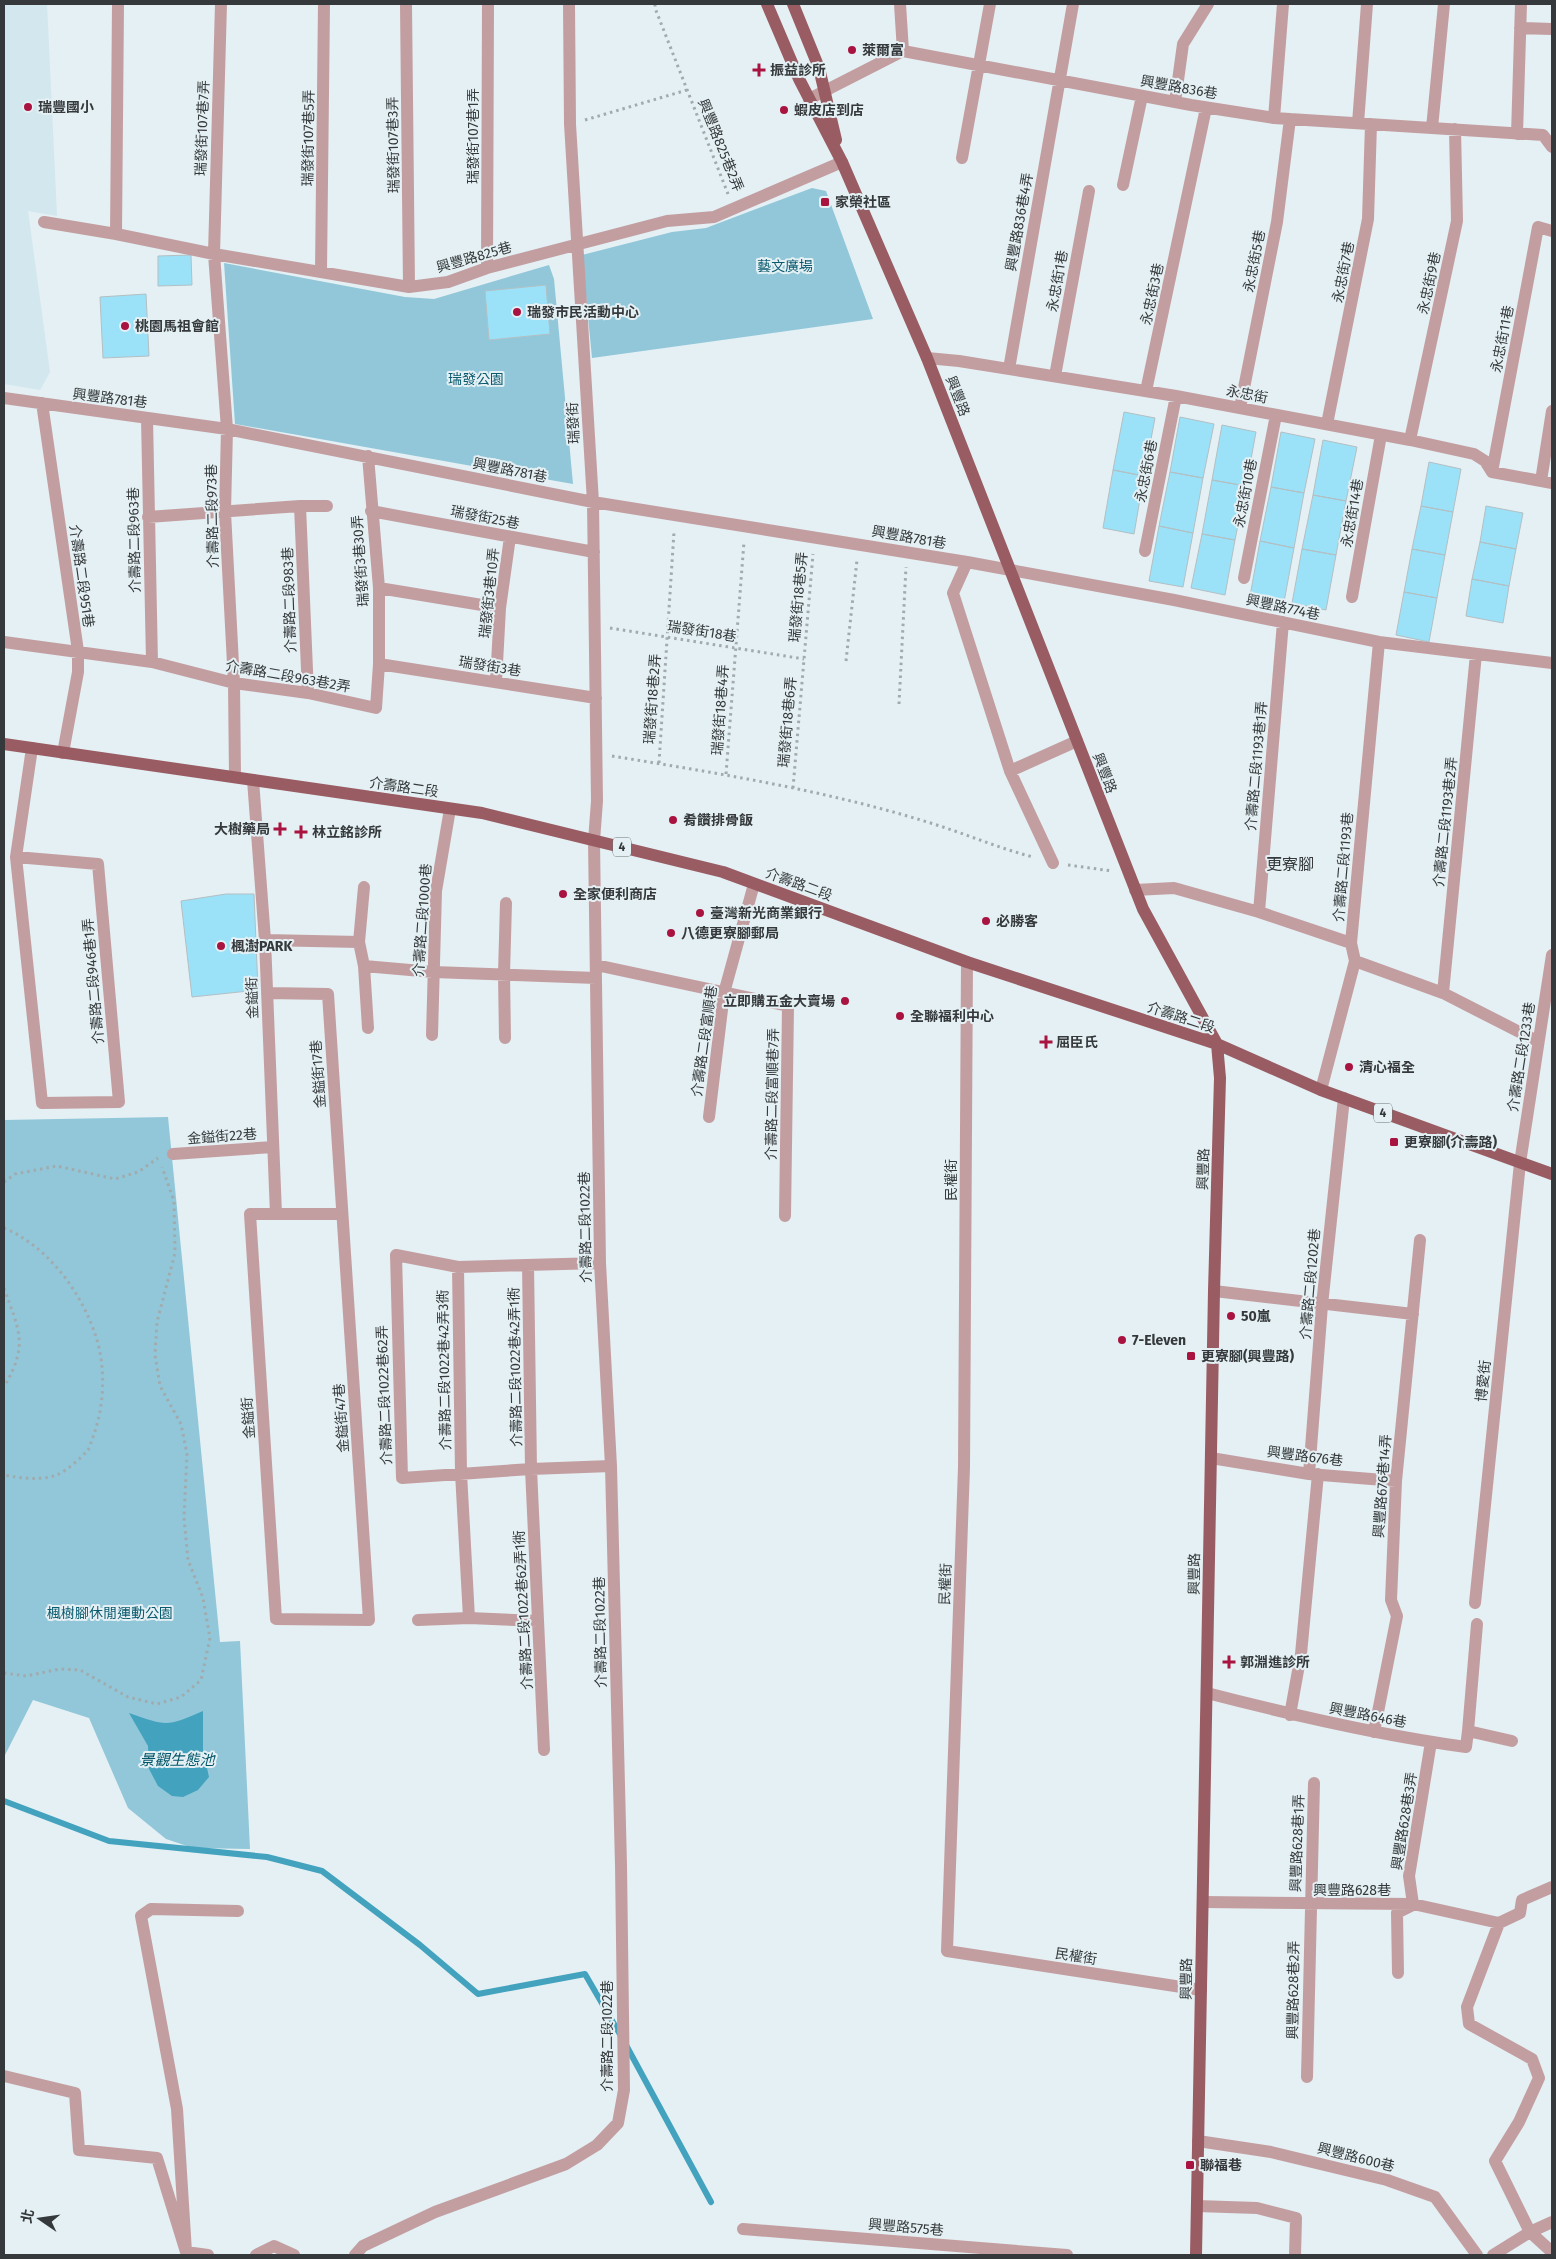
<svg xmlns="http://www.w3.org/2000/svg" width="1556" height="2259" font-family="'Fira Sans','Noto Sans TC',sans-serif">
	<style>
		.built { fill: #d2e7ee }
		.green { fill: #91c7d9 }
		.water { fill: #43a2bd }
		.lines { fill: none; stroke-linecap: round; stroke-linejoin: round }
		.stream { stroke: #43a2bd; stroke-width: 6 }
		.building { fill: #9be2f9; stroke: #b3bfc3 }
		.path { stroke: #a1aaad; stroke-width: 3; stroke-dasharray: 2.5 4; stroke-linecap: butt }
		.minor { stroke: #c39ea1; stroke-width: 12 }
		.major { stroke: #9a5c63; stroke-width: 12 }
		.poi-dot { fill: #a9133f; stroke: #e4f0f4; stroke-width: 2 }
		.labels { text-anchor: middle; stroke-width: 4; stroke-linejoin: round; paint-order: stroke }
		.shield { fill: #e4f0f4; stroke: #6a7072; stroke-width: 1 }
		.shield-label { font-size: 12px; font-weight: bold; fill: #35393b }
		.poi-label { font-size: 14px; font-weight: bold; fill: #35393b; stroke: #e4f0f4; text-anchor: start }
		.street-label { font-size: 14px; fill: #35393b; stroke: #e4f0f4 }
		.park-label { font-size: 14px; fill: #0a5a6e; stroke: #e4f0f4 }
		.water-label { font-size: 15px; font-style: italic; fill: #025669; stroke: #e4f0f4 }
		.quarter-label { font-size: 16px; fill: #35393b; stroke: #e4f0f4 }
	</style>
	<rect width="100%" height="100%" fill="#e4f0f4"/>
	<!-- built -->
	<path class="built" d="M4,4H47L57,216L28,211L50,372L40,390L4,384Z"/>
	<!-- green -->
	<path class="green" d="M812,188L826,191L873,319L592,358L582,255L672,232L706,228Z
		M224,263L405,297L434,299L549,265L554,279L573,484L235,424Z
		M168,1117L220,1642L240,1641L250,1849L193,1848L166,1839L128,1808L89,1718L33,1700L4,1757V1120Z"/>
	<!-- water -->
	<path class="water" d="M203,1711V1750L209,1777L198,1790L183,1797L172,1796L158,1786L149,1769L148,1746L129,1713C166,1726 167,1727 203,1711Z"/>
	<g class="lines">
		<!-- stream -->
		<path class="stream" d="M4,1801L109,1841L267,1857L322,1871L420,1945L478,1994L585,1974L621,2036
			M626,2045L711,2202"/>
	</g>
	<!-- building -->
	<path class="building" d="M191,255L192,285L158,286V256Z
		M546,285L550,334L489,340L485,291Z
		M146,294L149,356L103,358L100,297Z
		M1124,412L1155,418L1144,476L1113,470Z
		M1180,417L1214,424L1203,478L1170,472Z
		M1222,425L1256,432L1246,486L1212,480Z
		M1281,432L1315,439L1304,493L1271,487Z
		M1323,440L1357,447L1346,501L1313,495Z
		M1429,462L1461,469L1453,512L1421,506Z
		M1113,470L1144,476L1134,534L1103,528Z
		M1170,472L1203,478L1193,533L1159,526Z
		M1212,480L1246,486L1235,540L1202,534Z
		M1271,487L1304,493L1294,548L1260,541Z
		M1313,495L1346,501L1336,555L1302,549Z
		M1421,506L1453,512L1445,555L1412,549Z
		M1486,506L1523,513L1516,549L1480,542Z
		M1159,526L1193,533L1183,587L1149,581Z
		M1202,534L1235,540L1225,595L1191,588Z
		M1260,541L1294,548L1284,602L1250,596Z
		M1480,542L1516,549L1509,586L1472,579Z
		M1302,549L1336,555L1326,610L1292,603Z
		M1412,549L1445,555L1437,598L1404,592Z
		M1472,579L1509,586L1503,623L1466,616Z
		M1404,592L1437,598L1429,642L1396,635Z
		M226,894H254L258,990L192,997L181,901Z"/>
	<g class="lines">
		<!-- path -->
		<path class="path" d="M655,4V8L728,194
			M585,120L687,90
			M610,628L804,659
			M846,661L857,560
			M899,704L906,567
			M612,756C723,774 836,792 943,827C973,837 1002,849 1033,857
			M659,763L674,532
			M726,774L744,542
			M793,788L813,554
			M1068,865L1112,871
			M4,1182L15,1174L57,1166L115,1179L138,1172L158,1158
			M4,1228C49,1247 83,1294 97,1340C106,1371 104,1407 93,1437C91,1442 90,1448 87,1451C80,1459 66,1471 57,1475C40,1481 21,1478 4,1475
			M4,1288C19,1331 29,1344 4,1387
			M4,1673L26,1676L60,1669L80,1670L128,1697L157,1704L181,1697L201,1680L210,1638L203,1598L188,1560L184,1518L187,1454L181,1424L160,1386L155,1355L157,1322L175,1253L174,1201L162,1167"/>
		<!-- minor -->
		<path class="minor" d="M221,4L214,254L227,429L225,512L234,683L235,777
			M406,4L409,287
			M900,4L903,51
			M1520,28L1552,29
			M809,99L903,51L1191,105L1274,118L1543,135L1552,147
			M1175,102L1183,44L1208,4
			M1274,118L1283,4
			M1358,123L1367,4
			M1432,128L1444,4
			M1517,134L1521,4
			M962,158L990,4
			M1123,185L1142,96
			M44,222L116,234L214,254L409,287L448,282L487,268L667,221L714,217L842,162
			M116,234L118,4
			M487,268L488,4
			M321,272L324,4
			M927,358L959,361L1176,396L1410,440L1474,454L1485,461L1492,472L1552,483
			M1009,369L1073,4
			M1055,376L1089,191
			M1146,391L1206,108
			M4,398L227,429L593,502L967,562L1174,600L1379,642L1552,663
			M42,403L78,651V672L63,753
			M1240,408L1277,222L1290,119
			M147,418L152,662
			M1327,424L1368,219L1371,124
			M1410,440L1457,221L1455,129
			M1492,472L1538,227L1552,231
			M1541,481L1552,411
			M300,506L308,693
			M371,511L594,552
			M148,517L300,506H327
			M1145,551L1176,396
			M967,562L953,593L1010,771L1053,863
			M1244,578L1276,415
			M379,588L500,608
			M1352,597L1381,435
			M4,642L152,662L234,683L308,693L376,708L379,664V588L368,456
			M379,664L596,698
			M496,682L500,608L510,537
			M1010,771L1077,741
			M253,780L265,940L276,1214
			M16,857L98,864L119,1102L42,1103L16,857L32,748
			M364,887L359,942L364,966L368,1028
			M1135,890L1174,888L1259,912L1351,943
			M1259,912L1283,622
			M265,940L359,942
			M1355,961L1443,993L1537,1041
			M967,962L964,1467L947,1951L1201,1990
			M596,965L788,1006L785,1216
			M364,966L433,972L596,978
			M267,993L328,994L369,1620L276,1619L250,1214H342
			M1443,993L1476,654
			M432,1035L436,891L450,809
			M505,1038L504,974L506,903
			M1321,1090L1355,961L1351,943L1379,642
			M709,1117L724,993L754,884
			M173,1154L273,1147
			M600,1263L458,1267L396,1255L402,1478L531,1469L611,1466
			M528,1265L531,1469L544,1750
			M458,1267L461,1473L469,1618
			M1214,1291L1413,1314
			M1211,1458L1309,1474L1396,1481
			M1309,1474L1322,1305L1344,1098
			M1475,1603L1520,1163L1552,955
			M418,1620L469,1618L538,1621
			M1207,1693C1292,1715 1378,1735 1466,1747L1468,1731L1512,1741
			M1290,1715L1301,1654L1318,1474
			M1468,1731L1477,1624
			M1374,1732L1397,1616L1391,1600L1396,1481L1420,1240
			M1203,1902L1413,1904L1499,1923L1520,1913L1522,1900L1552,1887
			M1413,1904L1409,1876L1431,1742
			M1398,1973L1397,1913L1411,1906
			M4,2076L75,2093L79,2150L157,2158L186,2252L208,2255
			M1307,2077L1314,1783
			M1198,2141L1271,2152L1387,2180L1435,2197L1477,2255
			M1197,2206L1257,2208L1296,2218L1295,2255
			M1552,2222L1530,2232L1552,2252
			M743,2229L1067,2255
			M186,2252L177,2109L141,1916L151,1909L238,1911
			M256,2255L274,2246L294,2255
			M355,2255L363,2246L435,2212L566,2164L597,2145L618,2123L624,2090L621,1865L611,1466L600,1263L594,841L597,801L593,502L570,124L569,4
			M1493,2255L1530,2232L1495,2161L1519,2122L1539,2078L1532,2059L1469,2024L1467,2007L1499,1923"/>
		<!-- major -->
		<path class="major" d="M767,4L799,79L842,162L927,358L1143,909L1217,1044L1220,1078L1214,1291L1196,2255
			M793,4L819,68L836,140
			M4,744L482,813L723,872L967,962L1217,1044L1321,1090L1552,1174"/>
	</g>
	<!-- markers -->
	<g class="poi-dot">
		<circle cx="852" cy="50" r="5"/>
		<path d="M756.5 62.5h5v5h5v5h-5v5h-5v-5h-5v-5h5z"/>
		<circle cx="28" cy="107" r="5"/>
		<circle cx="784" cy="110" r="5"/>
		<rect x="820" y="197" width="10" height="10" rx="2.5"/>
		<circle cx="517" cy="312" r="5"/>
		<circle cx="125" cy="326" r="5"/>
		<circle cx="673" cy="820" r="5"/>
		<path d="M277.5 821.5h5v5h5v5h-5v5h-5v-5h-5v-5h5z"/>
		<path d="M298.5 824.5h5v5h5v5h-5v5h-5v-5h-5v-5h5z"/>
		<circle cx="563" cy="894" r="5"/>
		<circle cx="700" cy="913" r="5"/>
		<circle cx="986" cy="921" r="5"/>
		<circle cx="671" cy="933" r="5"/>
		<circle cx="221" cy="946" r="5"/>
		<circle cx="845" cy="1001" r="5"/>
		<circle cx="900" cy="1016" r="5"/>
		<path d="M1043.5 1034.5h5v5h5v5h-5v5h-5v-5h-5v-5h5z"/>
		<circle cx="1349" cy="1067" r="5"/>
		<rect x="1389" y="1137" width="10" height="10" rx="2.5"/>
		<circle cx="1231" cy="1316" r="5"/>
		<circle cx="1122" cy="1340" r="5"/>
		<rect x="1186" y="1351" width="10" height="10" rx="2.5"/>
		<path d="M1226.5 1654.5h5v5h5v5h-5v5h-5v-5h-5v-5h5z"/>
		<rect x="1185" y="2160" width="10" height="10" rx="2.5"/>
	</g>
	<g class="labels">
		<!-- shield labels -->
		<g class="shield">
			<rect x="613" y="837.5" width="18" height="19" rx="4"/>
			<rect x="1374" y="1103.5" width="18" height="19" rx="4"/>
		</g>
		<g class="shield-label">
			<text x="622" y="851">4</text>
			<text x="1383" y="1117">4</text>
		</g>
		<!-- poi labels -->
		<g class="poi-label">
			<text x="862" y="55">萊爾富</text>
			<text x="770" y="75">振益診所</text>
			<text x="38" y="112">瑞豐國小</text>
			<text x="794" y="115">蝦皮店到店</text>
			<text x="835" y="207">家榮社區</text>
			<text x="527" y="317">瑞發市民活動中心</text>
			<text x="135" y="331">桃園馬祖會館</text>
			<text x="683" y="825">肴饡排骨飯</text>
			<text x="270" y="834" text-anchor="end">大樹藥局</text>
			<text x="312" y="837">林立銘診所</text>
			<text x="573" y="899">全家便利商店</text>
			<text x="710" y="918">臺灣新光商業銀行</text>
			<text x="996" y="926">必勝客</text>
			<text x="681" y="938">八德更寮腳郵局</text>
			<text x="231" y="951">楓澍PARK</text>
			<text x="835" y="1006" text-anchor="end">立即購五金大賣場</text>
			<text x="910" y="1021">全聯福利中心</text>
			<text x="1056" y="1047">屈臣氏</text>
			<text x="1359" y="1072">清心福全</text>
			<text x="1404" y="1147">更寮腳(介壽路)</text>
			<text x="1241" y="1321">50嵐</text>
			<text x="1132" y="1345">7-Eleven</text>
			<text x="1201" y="1361">更寮腳(興豐路)</text>
			<text x="1240" y="1667">郭淵進診所</text>
			<text x="1200" y="2170">聯福巷</text>
		</g>
		<!-- street labels -->
		<g class="street-label">
			<text transform="translate(1179 87) rotate(10)" y="5">興豐路836巷</text>
			<text transform="translate(202 128) rotate(-88)" y="5">瑞發街107巷7弄</text>
			<text transform="translate(473 136) rotate(-90)" y="5">瑞發街107巷1弄</text>
			<text transform="translate(308 138) rotate(-89)" y="5">瑞發街107巷5弄</text>
			<text transform="translate(393 145) rotate(-91)" y="5">瑞發街107巷3弄</text>
			<text transform="translate(721 145) rotate(68)" y="5">興豐路825巷2弄</text>
			<text transform="translate(1019 222) rotate(-80)" y="5">興豐路836巷4弄</text>
			<text transform="translate(474 257) rotate(-16)" y="5">興豐路825巷</text>
			<text transform="translate(1254 261) rotate(-79)" y="5">永忠街5巷</text>
			<text transform="translate(1343 272) rotate(-79)" y="5">永忠街7巷</text>
			<text transform="translate(1057 281) rotate(-80)" y="5">永忠街1巷</text>
			<text transform="translate(1429 283) rotate(-78)" y="5">永忠街9巷</text>
			<text transform="translate(1152 294) rotate(-78)" y="5">永忠街3巷</text>
			<text transform="translate(1502 339) rotate(-79)" y="5">永忠街11巷</text>
			<text transform="translate(1247 394) rotate(11)" y="5">永忠街</text>
			<text transform="translate(958 396) rotate(69)" y="5">興豐路</text>
			<text transform="translate(110 398) rotate(7)" y="5">興豐路781巷</text>
			<text transform="translate(573 423) rotate(-93)" y="5">瑞發街</text>
			<text transform="translate(510 470) rotate(11)" y="5">興豐路781巷</text>
			<text transform="translate(1146 471) rotate(-79)" y="5">永忠街6巷</text>
			<text transform="translate(1245 493) rotate(-79)" y="5">永忠街10巷</text>
			<text transform="translate(1352 513) rotate(-80)" y="5">永忠街14巷</text>
			<text transform="translate(212 516) rotate(-91)" y="5">介壽路二段973巷</text>
			<text transform="translate(485 517) rotate(11)" y="5">瑞發街25巷</text>
			<text transform="translate(909 537) rotate(10)" y="5">興豐路781巷</text>
			<text transform="translate(134 540) rotate(-91)" y="5">介壽路二段963巷</text>
			<text transform="translate(360 561) rotate(-94)" y="5">瑞發街3巷30弄</text>
			<text transform="translate(82 576) rotate(82)" y="5">介壽路二段951巷</text>
			<text transform="translate(489 593) rotate(-84)" y="5">瑞發街3巷10弄</text>
			<text transform="translate(798 597) rotate(-85)" y="5">瑞發街18巷5弄</text>
			<text transform="translate(289 600) rotate(-92)" y="5">介壽路二段983巷</text>
			<text transform="translate(1283 607) rotate(12)" y="5">興豐路774巷</text>
			<text transform="translate(702 631) rotate(9)" y="5">瑞發街18巷</text>
			<text transform="translate(490 666) rotate(9)" y="5">瑞發街3巷</text>
			<text transform="translate(288 676) rotate(10)" y="5">介壽路二段963巷2弄</text>
			<text transform="translate(652 699) rotate(-86)" y="5">瑞發街18巷2弄</text>
			<text transform="translate(720 710) rotate(-86)" y="5">瑞發街18巷4弄</text>
			<text transform="translate(787 722) rotate(-85)" y="5">瑞發街18巷6弄</text>
			<text transform="translate(1256 766) rotate(-85)" y="5">介壽路二段1193巷1弄</text>
			<text transform="translate(1105 773) rotate(69)" y="5">興豐路</text>
			<text transform="translate(404 787) rotate(8)" y="5">介壽路二段</text>
			<text transform="translate(1445 822) rotate(-84)" y="5">介壽路二段1193巷2弄</text>
			<text transform="translate(1343 867) rotate(-85)" y="5">介壽路二段1193巷</text>
			<text transform="translate(799 884) rotate(20)" y="5">介壽路二段</text>
			<text transform="translate(422 920) rotate(-86)" y="5">介壽路二段1000巷</text>
			<text transform="translate(93 981) rotate(-95)" y="5">介壽路二段946巷1弄</text>
			<text transform="translate(252 998) rotate(-92)" y="5">金鎰街</text>
			<text transform="translate(1181 1017) rotate(18)" y="5">介壽路二段</text>
			<text transform="translate(704 1041) rotate(-82)" y="5">介壽路二段富順巷</text>
			<text transform="translate(1521 1057) rotate(-81)" y="5">介壽路二段1233巷</text>
			<text transform="translate(318 1074) rotate(-94)" y="5">金鎰街17巷</text>
			<text transform="translate(772 1094) rotate(-89)" y="5">介壽路二段富順巷7弄</text>
			<text transform="translate(222 1136) rotate(-4)" y="5">金鎰街22巷</text>
			<text transform="translate(1203 1169) rotate(-88)" y="5">興豐路</text>
			<text transform="translate(951 1180) rotate(-90)" y="5">民權街</text>
			<text transform="translate(585 1227) rotate(-91)" y="5">介壽路二段1022巷</text>
			<text transform="translate(1310 1284) rotate(-85)" y="5">介壽路二段1202巷</text>
			<text transform="translate(515 1367) rotate(-91)" y="5">介壽路二段1022巷42弄1衖</text>
			<text transform="translate(444 1370) rotate(-91)" y="5">介壽路二段1022巷42弄3衖</text>
			<text transform="translate(1483 1381) rotate(-84)" y="5">博愛街</text>
			<text transform="translate(384 1395) rotate(-92)" y="5">介壽路二段1022巷62弄</text>
			<text transform="translate(248 1418) rotate(-94)" y="5">金鎰街</text>
			<text transform="translate(341 1418) rotate(-94)" y="5">金鎰街47巷</text>
			<text transform="translate(1305 1456) rotate(7)" y="5">興豐路676巷</text>
			<text transform="translate(1382 1486) rotate(-86)" y="5">興豐路676巷14弄</text>
			<text transform="translate(1194 1574) rotate(-89)" y="5">興豐路</text>
			<text transform="translate(945 1584) rotate(-88)" y="5">民權街</text>
			<text transform="translate(523 1610) rotate(-93)" y="5">介壽路二段1022巷62弄1衖</text>
			<text transform="translate(600 1632) rotate(-91)" y="5">介壽路二段1022巷</text>
			<text transform="translate(1368 1715) rotate(11)" y="5">興豐路646巷</text>
			<text transform="translate(1404 1821) rotate(-81)" y="5">興豐路628巷3弄</text>
			<text transform="translate(1297 1843) rotate(-88)" y="5">興豐路628巷1弄</text>
			<text x="1352" y="1895">興豐路628巷</text>
			<text transform="translate(1076 1956) rotate(9)" y="5">民權街</text>
			<text transform="translate(1186 1979) rotate(-89)" y="5">興豐路</text>
			<text transform="translate(1293 1990) rotate(-89)" y="5">興豐路628巷2弄</text>
			<text transform="translate(607 2036) rotate(-90)" y="5">介壽路二段1022巷</text>
			<text transform="translate(1356 2157) rotate(14)" y="5">興豐路600巷</text>
			<text transform="translate(906 2227) rotate(5)" y="5">興豐路575巷</text>
		</g>
		<!-- park labels -->
		<g class="park-label">
			<text x="785" y="271">藝文廣場</text>
			<text x="476" y="384">瑞發公園</text>
			<text x="110" y="1618">楓樹腳休閒運動公園</text>
		</g>
		<!-- water labels -->
		<g class="water-label">
			<text x="177" y="1765">景觀生態池</text>
		</g>
		<!-- quarter labels -->
		<g class="quarter-label">
			<text x="1290" y="870">更寮腳</text>
		</g>
	</g>
	<!-- border -->
	<rect width="1556" height="2259" fill="none" stroke="#35393b" stroke-width="10"/>
	<!-- north arrow -->
	<g transform="translate(40 2219) rotate(283)" stroke="#e4f0f4" stroke-width="4" paint-order="stroke">
	<path d="M0-4L9 19L0 12L-9 19Z" fill="#35393b"/>
	<text y="-8" font-size="14" font-weight="bold" text-anchor="middle" fill="#35393b">北</text>
	</g>
</svg>
